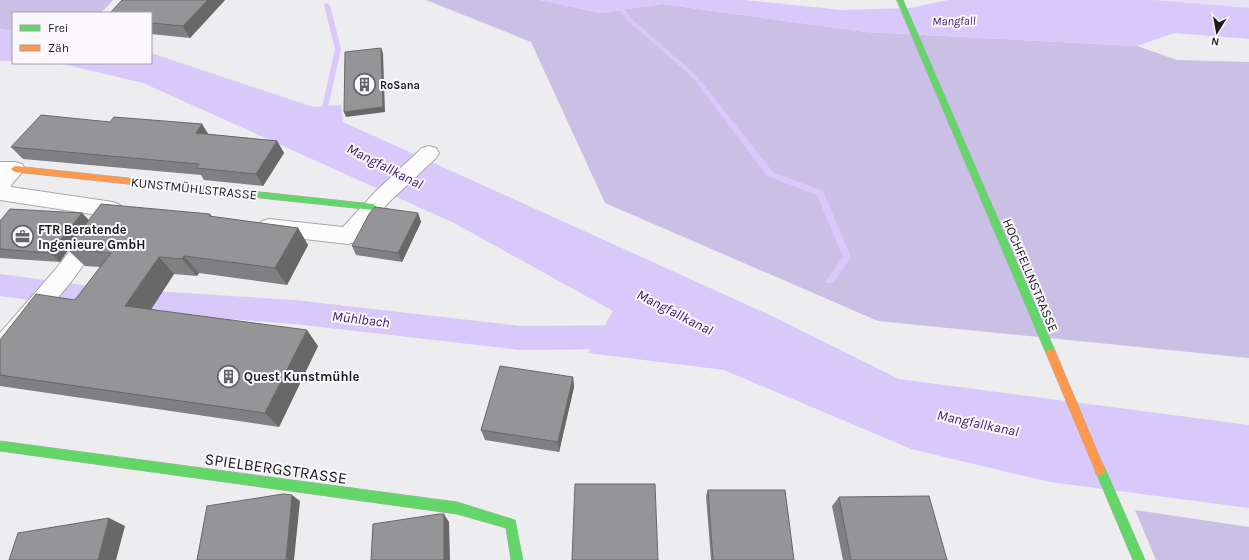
<svg xmlns="http://www.w3.org/2000/svg" width="1249" height="560" font-family="Karla,sans-serif">
	<style>
		.green { fill: #e7e1f6 }
		.forest { fill: #cabfe5 }
		.water { fill: #d8c9fa }
		.lines { fill: none; stroke-linecap: round; stroke-linejoin: round }
		.stream { fill: #d8c9fa; fill-rule: evenodd }
		.canal { fill: #d8c9fa; fill-rule: evenodd }
		.street-casing { stroke: #a9a8aa; stroke-width: 2 }
		.fast-casing { stroke: #a9a8aa; stroke-width: 1 }
		.slow-casing { stroke: #a9a8aa; stroke-width: 1 }
		.street { fill: #fcfcfd; fill-rule: evenodd }
		.fast { fill: #63d668; fill-rule: evenodd }
		.slow { fill: #ff974d; fill-rule: evenodd }
		.wall { fill: #807f81 }
		.shaded-wall { fill: #686869 }
		.building { fill: #959496; stroke: #686869 }
		.labels { text-anchor: middle; stroke-width: 4; stroke-linejoin: round; paint-order: stroke }
		.far-poi-label { font-size: 11px; font-weight: bold; fill: #1b1a1c; stroke: #faf8fd; text-anchor: start }
		.far-water-label { font-size: 12px; font-style: italic; fill: #391764; stroke: #faf8fd }
		.street-label { font-size: 13px; fill: #1b1a1c; stroke: #faf8fd }
		.poi-label { font-size: 13px; font-weight: bold; fill: #1b1a1c; stroke: #faf8fd; text-anchor: start }
		.water-label { font-size: 14px; font-style: italic; fill: #391764; stroke: #faf8fd }
		.near-street-label { font-size: 16px; fill: #1b1a1c; stroke: #faf8fd }
	</style>
	<rect width="100%" height="100%" fill="#edecef"/>
	<!-- green -->
	<path class="green" d="M1154,0H1249V8H1242Z"/>
	<!-- forest -->
	<path class="forest" d="M0,0H113L101,13H13V31L0,29Z
		M426,0H540L601,13L662,4L866,32L1137,46L1177,60L1249,62V358L878,321L605,203L531,42Z
		M1135,510L1249,527V560H1156Z"/>
	<!-- water -->
	<path class="water" d="M540,0H745L842,10L910,8L948,0H1154L1249,8V39L1174,33L1137,46L866,32L662,4L601,13Z
		M0,29L13,31V61H0Z
		M151,53L313,107L341,105L343,122L772,316L899,379L1249,425V508L1050,482L911,449L724,370L588,353L613,311L454,223L143,83L59,63H151Z"/>
	<g class="lines">
		<!-- stream -->
		<path class="stream" d="M611,0H617L632,19L697,76L773,172L823,191L851,257L833,283H827L826,281L843,257L817,195L767,176L693,78L628,21Z
			M327,3L330,5L341,49L326,116L323,118L320,116L335,49L324,5Z"/>
		<!-- canal -->
		<path class="canal" d="M0,274L106,288L295,300L520,326L635,325L645,328L649,337L645,346L635,349L520,350L295,324L106,310L0,296Z"/>
		<defs>
			<path id="street" d="M429,146L436,148L439,153L436,158L389,202L355,242L348,244L269,235L262,233L259,227L262,221L269,219L343,227L375,192L422,148Z
				M0,162H15L22,164L25,169L11,185V187L113,202L120,205L123,210L71,282L8,357L0,360V333L55,270L98,215L0,200Z"/>
			<path id="fast" d="M897,0H903L1056,353L1054,356L1051,357L1048,356L1046,353Z
				M147,180L373,204L377,207L373,210L147,186L143,183Z
				M0,441L457,502L515,520L523,560H511L506,528L457,514L0,451Z
				M1100,465L1104,466L1145,560H1133L1095,470L1096,466Z"/>
			<path id="slow" d="M15,166L147,180L151,183L147,186L15,172L11,169Z
				M1051,349L1054,350L1056,353L1105,470L1104,474L1100,475L1096,474L1095,470L1046,353L1048,350Z"/>
		</defs>
		<!-- street casing -->
		<use href="#street" class="street-casing"/>
		<!-- fast casing -->
		<use href="#fast" class="fast-casing"/>
		<!-- slow casing -->
		<use href="#slow" class="slow-casing"/>
		<!-- street -->
		<use href="#street" class="street"/>
		<!-- fast -->
		<use href="#fast" class="fast"/>
		<!-- slow -->
		<use href="#slow" class="slow"/>
	</g>
	<!-- wall -->
	<path class="wall" d="M225,0L190,38L151,34V13Z
		M110,122L202,124L208,134L277,141L284,153L263,186L204,180L201,175L23,159L11,147Z
		M82,213L89,220L210,214L213,217L298,228L308,245L287,285L199,273L197,276L174,274L151,309L318,346L279,427L0,386V340L75,300L100,267L85,266L68,250L60,262L0,258V221Z
		M418,213L421,222L402,262L356,255L352,246Z
		M573,377L574,387L559,452L485,440L481,430Z
		M708,490L794,560H711L706,496Z
		M839,497L947,560H843L832,506Z"/>
	<!-- shaded-wall -->
	<path class="shaded-wall" d="M208,0H225L190,38L183,26Z
		M381,48L383,53L385,112L346,117L344,112Z
		M202,124L210,137L196,133Z
		M277,141L284,153L263,186L256,174Z
		M82,213L90,222L67,249L68,250L60,262L50,253Z
		M418,213L421,222L402,262L398,253Z
		M298,228L308,245L287,285L275,268Z
		M184,256L199,273L197,276L182,259Z
		M159,257L174,274L143,322L125,306Z
		M307,330L318,346L279,427L265,413Z
		M573,377L574,387L559,452L558,442Z
		M292,495L300,501L294,560H286Z
		M444,514L449,522L450,560H444Z
		M109,518L125,526L116,560H98Z"/>
	<!-- building -->
	<path class="building" d="M122,0H208L183,26L151,23V13H110Z
		M381,48L383,107L344,112L345,52Z
		M41,115L110,122L114,117L202,124L196,133L277,141L256,174L196,168L199,164L11,147Z
		M101,204L210,214L209,216L298,228L275,268L184,256L182,259L159,257L125,306L307,330L265,413L0,375V340L36,294L75,300L111,253L67,249Z
		M375,207L418,213L398,253L352,246L369,214Z
		M10,209L82,213L50,253L0,249V221Z
		M500,366L573,377L558,442L481,430Z
		M575,484H655L658,560H572Z
		M708,490H785L794,560H713Z
		M283,494L292,495L286,560H197L207,506Z
		M929,496L947,560H851L839,497Z
		M439,514H444V560H371L373,524Z
		M109,518L98,560H9L18,533Z"/>
	<!-- icons -->
	<defs>
		<symbol id="building-ring" viewBox="-11 -11 22 22"><circle r="9.5" fill="#faf8fd" stroke="#646466" stroke-width="1.5"/><path d="M-4-6H4V6H1V3H-1V6H-4ZM-2.5-4.3h1.7v1.8h-1.7ZM.8-4.3h1.7v1.8H.8ZM-2.5-1h1.7V.8h-1.7ZM.8-1h1.7V.8H.8Z" fill="#646466"/></symbol>
		<symbol id="office-ring" viewBox="-11 -11 22 22"><circle r="9.5" fill="#faf8fd" stroke="#646466" stroke-width="1.5"/><path d="M-6-3h4V-5.5h4V-3h4V5H-6ZM-1-4.5V-3h2v-1.5ZM-6 0V1H6V0Z" fill="#646466"/></symbol>
	</defs>
	<g fill-rule="evenodd">
		<use href="#building-ring" x="352" y="72" width="25" height="25"/>
		<use href="#office-ring" x="10" y="224" width="25" height="25"/>
		<use href="#building-ring" x="216" y="364" width="25" height="25"/>
	</g>
	<g class="labels">
		<!-- far-poi labels -->
		<g class="far-poi-label">
			<text x="380" y="89">RoSana</text>
		</g>
		<!-- far-water labels -->
		<g class="far-water-label">
			<text transform="translate(954 21) rotate(-1)" y="4">Mangfall</text>
		</g>
		<!-- street labels -->
		<g class="street-label">
			<text transform="translate(194 188) rotate(6)" y="5">KUNSTMÜHLSTRASSE</text>
			<text transform="translate(1031 275) rotate(67)" y="5">HOCHFELLNSTRASSE</text>
		</g>
		<!-- poi labels -->
		<g class="poi-label">
			<text x="38" y="234">FTR Beratende<tspan x="38" dy="15">Ingenieure GmbH</tspan></text>
			<text x="244" y="381">Quest Kunstmühle</text>
		</g>
		<!-- water labels -->
		<g class="water-label">
			<text transform="translate(385 166) rotate(27)" y="5">Mangfallkanal</text>
			<text transform="translate(675 312) rotate(27)" y="5">Mangfallkanal</text>
			<text transform="translate(361 319) rotate(7)" y="5">Mühlbach</text>
			<text transform="translate(978 423) rotate(12)" y="5">Mangfallkanal</text>
		</g>
		<!-- near-street labels -->
		<g class="near-street-label">
			<text transform="translate(276 468) rotate(8)" y="6">SPIELBERGSTRASSE</text>
		</g>
	</g>
	<!-- legend -->
	<rect x="12" y="12" width="140" height="52" fill="#faf8fd" stroke="#a19fa3"/>
	<rect x="20" y="25" width="20" height="6" fill="#63d668" stroke="#a19fa3"/>
	<text x="48" y="32" font-size="12" fill="#1b1a1c">Frei</text>
	<rect x="20" y="45" width="20" height="6" fill="#ff974d" stroke="#a19fa3"/>
	<text x="48" y="52" font-size="12" fill="#1b1a1c">Zäh</text>
	<!-- north arrow -->
	<g transform="translate(1217 32) rotate(191)" stroke="#faf8fd" stroke-width="3" paint-order="stroke">
	<path d="M0-3L7 15L0 10L-7 15Z" fill="#1b1a1c"/>
	<text y="-6" font-size="11" font-weight="bold" text-anchor="middle" fill="#1b1a1c">N</text>
	</g>
</svg>
